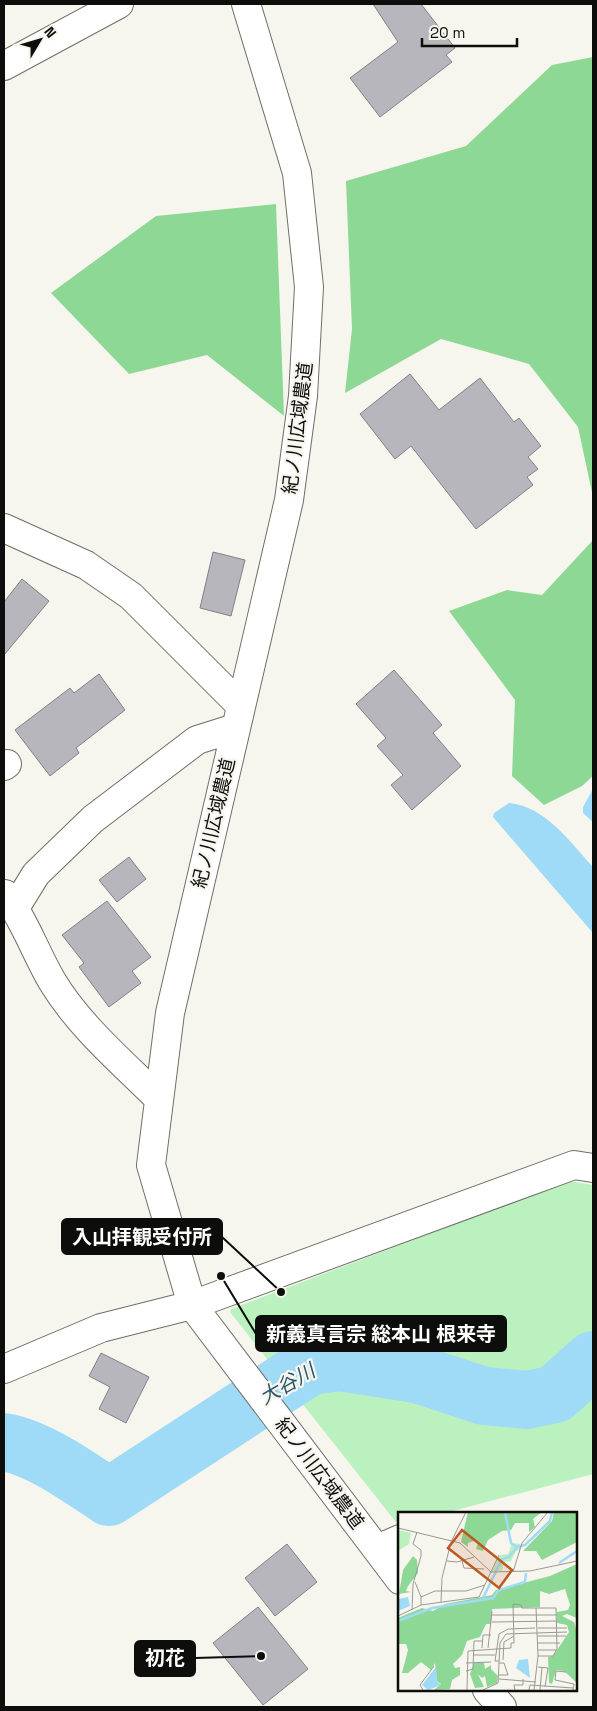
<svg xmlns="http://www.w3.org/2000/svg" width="597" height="1711" font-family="'Space Grotesk','Noto Sans JP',sans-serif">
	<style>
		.green { fill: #bbf1bf }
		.forest { fill: #8ed896 }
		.water { fill: #9fdaf6 }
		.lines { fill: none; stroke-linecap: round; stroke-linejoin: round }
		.river { stroke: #9fdaf6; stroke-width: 58 }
		.building { fill: #b8b6bd; stroke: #828086 }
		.minor-casing { stroke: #6f6e67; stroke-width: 30 }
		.minor { stroke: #fff; stroke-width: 28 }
		.labels { text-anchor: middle; stroke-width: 4.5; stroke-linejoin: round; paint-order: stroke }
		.street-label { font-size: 19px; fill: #0d0d0b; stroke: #f7f6ee }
		.water-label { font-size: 20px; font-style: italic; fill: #285569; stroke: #f7f6ee }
		.inset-river { fill: none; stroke: #9fdaf6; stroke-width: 2.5 }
		.inset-road { fill: none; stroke: #999993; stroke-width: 1 }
		.view { fill: #bd5922; fill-opacity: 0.15; stroke: #bd5922; stroke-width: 2.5 }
		.inset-edge { fill: none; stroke: #0d0d0b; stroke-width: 2.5 }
		.leader { fill: none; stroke: #0d0d0b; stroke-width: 2 }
		.callout-dot { fill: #0d0d0b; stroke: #f7f6ee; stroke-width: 2 }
		.callout { fill: #0d0d0b; stroke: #0d0d0b; stroke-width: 2 }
		.callout-label { font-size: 20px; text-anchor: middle; font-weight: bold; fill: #fff }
	</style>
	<rect width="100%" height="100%" fill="#f7f6ee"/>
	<!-- green -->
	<path class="green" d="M569,1181L593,1185V1474L445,1513L400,1514L399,1524L395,1521L230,1312L231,1309Z"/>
	<!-- forest -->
	<path class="forest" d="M593,57V497L578,427L529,364L441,339L345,393L352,329L346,181L466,146L552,65Z
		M276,204L284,416L207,355L129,374L51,293L156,216Z
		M593,540V776L582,786L544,805L512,776L515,700L449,611L507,590L542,595Z"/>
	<!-- water -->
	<path class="water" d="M593,789V822L583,813V807Z
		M509,803C545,806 570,842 593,867V933L493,817L494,813Z"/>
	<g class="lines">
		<!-- river -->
		<path class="river" d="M4,1442C39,1448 79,1477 109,1497L310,1366L340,1362L417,1374L484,1396L527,1400L555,1394L593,1360"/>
	</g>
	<!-- building -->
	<path class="building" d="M373,4H421L455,48L446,55L452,62L380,117L350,78L398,42Z
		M410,374L439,410L480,378L514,422L519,418L541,446L528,457L538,469L527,477L533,485L476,529L411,446L395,459L360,414Z
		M213,552L245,560L231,616L200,608Z
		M22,579L49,601L4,655V602Z
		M394,670L442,725L433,733L461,766L412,810L391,785L403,775L377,746L386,738L356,704Z
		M99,674L125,710L76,748L79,753L50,776L15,730L70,688L74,693Z
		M129,857L146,879L117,902L99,880Z
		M107,901L151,957L132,971L141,983L109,1007L79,967L84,963L62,935Z
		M101,1353L149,1377L126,1423L99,1409L110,1387L89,1376Z
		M287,1544L317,1582L275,1616L245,1578Z
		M258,1607L308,1669L263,1705L213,1643Z"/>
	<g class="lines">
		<defs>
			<path id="minor" d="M246,4L297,173L309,287L303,396L289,500L170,1013L151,1165L192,1305L400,1580
				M4,66L119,4
				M4,528L86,565L131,596L240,705
				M4,766L7,764
				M5,894C25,921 35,952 52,981C79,1026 122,1062 159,1099
				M15,908L36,874L93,819L197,740L235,728
				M4,1369L101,1328L192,1305L574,1165L593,1168
				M377,1549L400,1539
				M487,1690L502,1707"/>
		</defs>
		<!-- minor casing -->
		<use href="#minor" class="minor-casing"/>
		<!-- minor -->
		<use href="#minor" class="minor"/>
	</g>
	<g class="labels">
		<!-- street labels -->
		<g class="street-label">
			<text transform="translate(297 428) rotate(-83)" y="7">紀ノ川広域農道</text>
			<text transform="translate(213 823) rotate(-77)" y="7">紀ノ川広域農道</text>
			<text transform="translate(320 1473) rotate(53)" y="7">紀ノ川広域農道</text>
		</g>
		<!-- water labels -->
		<g class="water-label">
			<text transform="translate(287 1384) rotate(-30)" y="7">大谷川</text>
		</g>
	</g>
	<!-- overview -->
	<g transform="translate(398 1512)">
		<rect width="179" height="179" fill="#f7f6ee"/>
		<path d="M0,18L13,21L11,32L0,39ZM114,31L122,32V38L118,39L113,49L106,50L104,59H94L102,43L110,42Z" fill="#bbf1bf"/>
		<path d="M70,0H144L135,7L137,15L131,20V11H117L113,18L104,19L90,28L85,39L78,37L80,31L76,29L70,31V35L63,30ZM156,0H179V30L144,48L138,39H125L154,9ZM15,44L19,48L20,61L10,74L8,79L13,80L1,82L5,58ZM179,52V106L169,102L164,104L176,110L179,120V171L166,159L158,158L154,172L151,171L150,145L155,144L171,120L169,113L159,111V100L170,98L172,93L167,77L151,82L142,79V95L94,97L93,112H88L82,125L69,129L64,143L55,152L57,156L62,155V163L54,168L52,177L36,178L43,172L39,169L37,151L33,158L23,150L10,161H4L10,138L8,132H0V106L24,96L35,99L47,92L94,83L98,78L152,64ZM76,151H86L87,157L93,153V157L100,164L99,171L89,175L87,164L84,166L80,162L86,175L77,176L72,162Z" fill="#8ed896"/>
		<path d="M10,85L12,94L0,99V87ZM130,147L132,166L118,156L121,148ZM38,155L39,169L43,173L30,178L24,173Z" fill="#9fdaf6"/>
		<path class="inset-river" d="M107,0L113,31L119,35M161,51L179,39M85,86L104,47L111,45L119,35L127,33L152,9L154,0M0,109L34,96L95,86L101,78L127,70L128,61"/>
		<path class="inset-road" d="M0,16L62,31L93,60L132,59L179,49M49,49L59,50L76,45M64,49L66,56L86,57M115,60L124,31L150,0M17,70L23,85V93M23,85L37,79H68L87,73M43,90L44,66L53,30L68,0M14,98L15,72L23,44V38L15,32L19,20M94,103H159M0,104L23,93L81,85L101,43M94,110L159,109M140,116H169M140,124H168M140,131H162M84,136L85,123H93M90,136L94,99M140,138H158M76,143H97M105,148L106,130L116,124M101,149H97L101,122L110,117L137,116M68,151L93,150M140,155L150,156L147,175M68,159L75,157L76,129H84M168,160L158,159L157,168L176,172L175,178M101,163H110L106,151H101M101,167L138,170M25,178L22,173L36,154M69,178L70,139L113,136V131H116L115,92L123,93L124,96H158L159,137L155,144H140M85,178L100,171L102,131L108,122L169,120M117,178L116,173H125V167M131,178L132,173L175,176M136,178L140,144L138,96M142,178L144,155"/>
		<path class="view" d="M64,18L114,58L101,76L50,36Z"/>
		<rect width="179" height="179" class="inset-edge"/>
	</g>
	<!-- callouts -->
	<path class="leader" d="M281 1292L222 1237M221 1276L256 1334M261 1656L195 1658"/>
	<g class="callout-dot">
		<circle cx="281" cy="1292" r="5"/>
		<circle cx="221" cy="1276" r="5"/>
		<circle cx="261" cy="1656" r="5"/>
	</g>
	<g class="callout">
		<rect x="62" y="1219" width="160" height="35" rx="5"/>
		<rect x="256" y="1316" width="250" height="35" rx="5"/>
		<rect x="135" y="1641" width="60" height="35" rx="5"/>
	</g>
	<g class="callout-label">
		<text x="142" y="1244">入山拝観受付所</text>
		<text x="381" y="1341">新義真言宗 総本山 根来寺</text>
		<text x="165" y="1665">初花</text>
	</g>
	<!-- border -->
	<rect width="597" height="1711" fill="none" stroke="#0d0d0b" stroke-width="10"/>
	<!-- north arrow -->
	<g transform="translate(40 40) rotate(52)" stroke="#f7f6ee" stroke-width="4" paint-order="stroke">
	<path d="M0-4L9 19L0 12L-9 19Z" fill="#0d0d0b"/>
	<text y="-8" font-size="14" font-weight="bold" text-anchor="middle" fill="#0d0d0b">N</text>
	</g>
	<!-- scale -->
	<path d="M422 38v8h95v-8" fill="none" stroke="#0d0d0b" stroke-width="2.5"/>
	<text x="430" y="38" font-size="15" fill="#0d0d0b" stroke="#f7f6ee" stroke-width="4" paint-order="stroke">20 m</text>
</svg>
